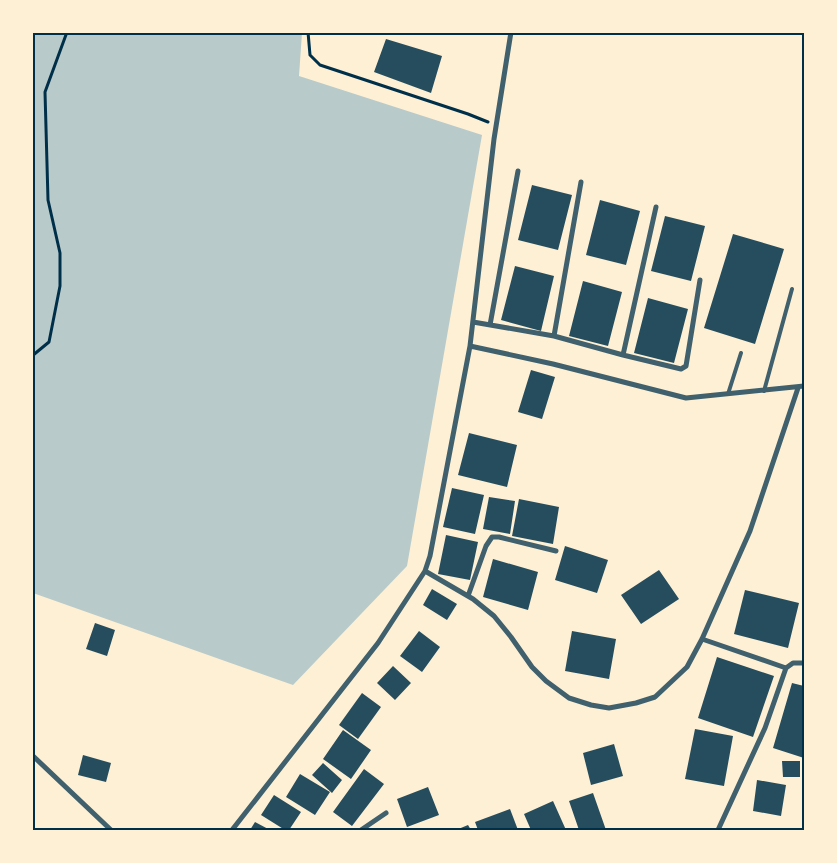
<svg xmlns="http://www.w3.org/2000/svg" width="837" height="863" font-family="'Varela Round',sans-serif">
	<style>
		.green { fill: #b9caca }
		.building { fill: #264d5e }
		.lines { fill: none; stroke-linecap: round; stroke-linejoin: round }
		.path { stroke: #003049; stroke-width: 3 }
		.service { stroke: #3f606c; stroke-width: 4 }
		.minor { stroke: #3f606c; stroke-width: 5 }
		.neatline { fill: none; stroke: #003049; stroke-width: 2 }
	</style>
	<rect width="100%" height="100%" fill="#fdf0d5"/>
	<!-- green -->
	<path class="green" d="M33,33H302L299,76L482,135L407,566L293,685L33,593Z"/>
	<!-- building -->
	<path class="building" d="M386,39L442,56L431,93L374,72Z
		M532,185L572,195L558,250L518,240Z
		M600,200L640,211L626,265L586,255Z
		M665,216L705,226L691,281L651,271Z
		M733,234L784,249L755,344L704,328Z
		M515,266L554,276L541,331L501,320Z
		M583,281L622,292L608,346L569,336Z
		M648,298L688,309L674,363L634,353Z
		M531,370L555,377L542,419L518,412Z
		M469,433L517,445L507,487L458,475Z
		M452,488L484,495L475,534L443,527Z
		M489,497L515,501L510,534L483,529Z
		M519,499L559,507L553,544L512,536Z
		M446,535L478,542L470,580L438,574Z
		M565,546L608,560L597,593L555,580Z
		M493,559L538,572L528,610L483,597Z
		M659,570L679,599L641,624L621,595Z
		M432,589L457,604L447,620L423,605Z
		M745,590L799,603L788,648L734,634Z
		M95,623L115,630L107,656L86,649Z
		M419,631L440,647L422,672L400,656Z
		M572,631L616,639L609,679L565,671Z
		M717,657L774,676L753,737L698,718Z
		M393,666L411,683L395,700L377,683Z
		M792,683L804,686V758L773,748Z
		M362,693L381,707L358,739L339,725Z
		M695,729L733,736L724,786L685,779Z
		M343,730L371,750L351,779L323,759Z
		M614,744L623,776L591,785L583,753Z
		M83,755L111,763L106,782L78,775Z
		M782,761H800V777H783Z
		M323,763L342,780L332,793L312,775Z
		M364,769L384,784L352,826L333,812Z
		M300,774L330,792L315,815L286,797Z
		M757,780L786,785L781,816L753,811Z
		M428,787L439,815L407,827L397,799Z
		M593,793L606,830H579L569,801Z
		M274,795L301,812L289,830H285L261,815Z
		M553,801L566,830H531L524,814Z
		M510,809L518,830H478L475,822Z
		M255,822L270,830H250Z
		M468,825L471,830H456Z"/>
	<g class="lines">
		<!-- path -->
		<path class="path" d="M308,32L310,55L320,65L468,114L488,122
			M32,356L49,342L60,286V253L48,200L45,92L67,32"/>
		<!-- service -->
		<path class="service" d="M764,391L792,289
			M728,394L741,353"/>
		<!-- minor -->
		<path class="minor" d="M473,322L554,336L581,182
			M490,325L518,171
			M554,336L623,355L656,207
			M470,346L553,364L686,398L804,386
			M623,355L681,369L686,366L700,280
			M425,571L473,599L494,616L511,637L532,667L546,681L569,698L591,705L609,708L636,703L655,697L687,667L702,639L750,531L798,388
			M468,596L486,546L492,537H499L556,551
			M702,639L786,668
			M32,755L111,830
			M232,830L378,643L425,571L430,556L470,346L494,139L511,32
			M361,830L386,813
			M718,830L765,728L786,668L793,663H804"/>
	</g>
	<!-- border -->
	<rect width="837" height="863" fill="none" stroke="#fdf0d5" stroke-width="68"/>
	<rect x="34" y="34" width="769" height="795" class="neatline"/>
</svg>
